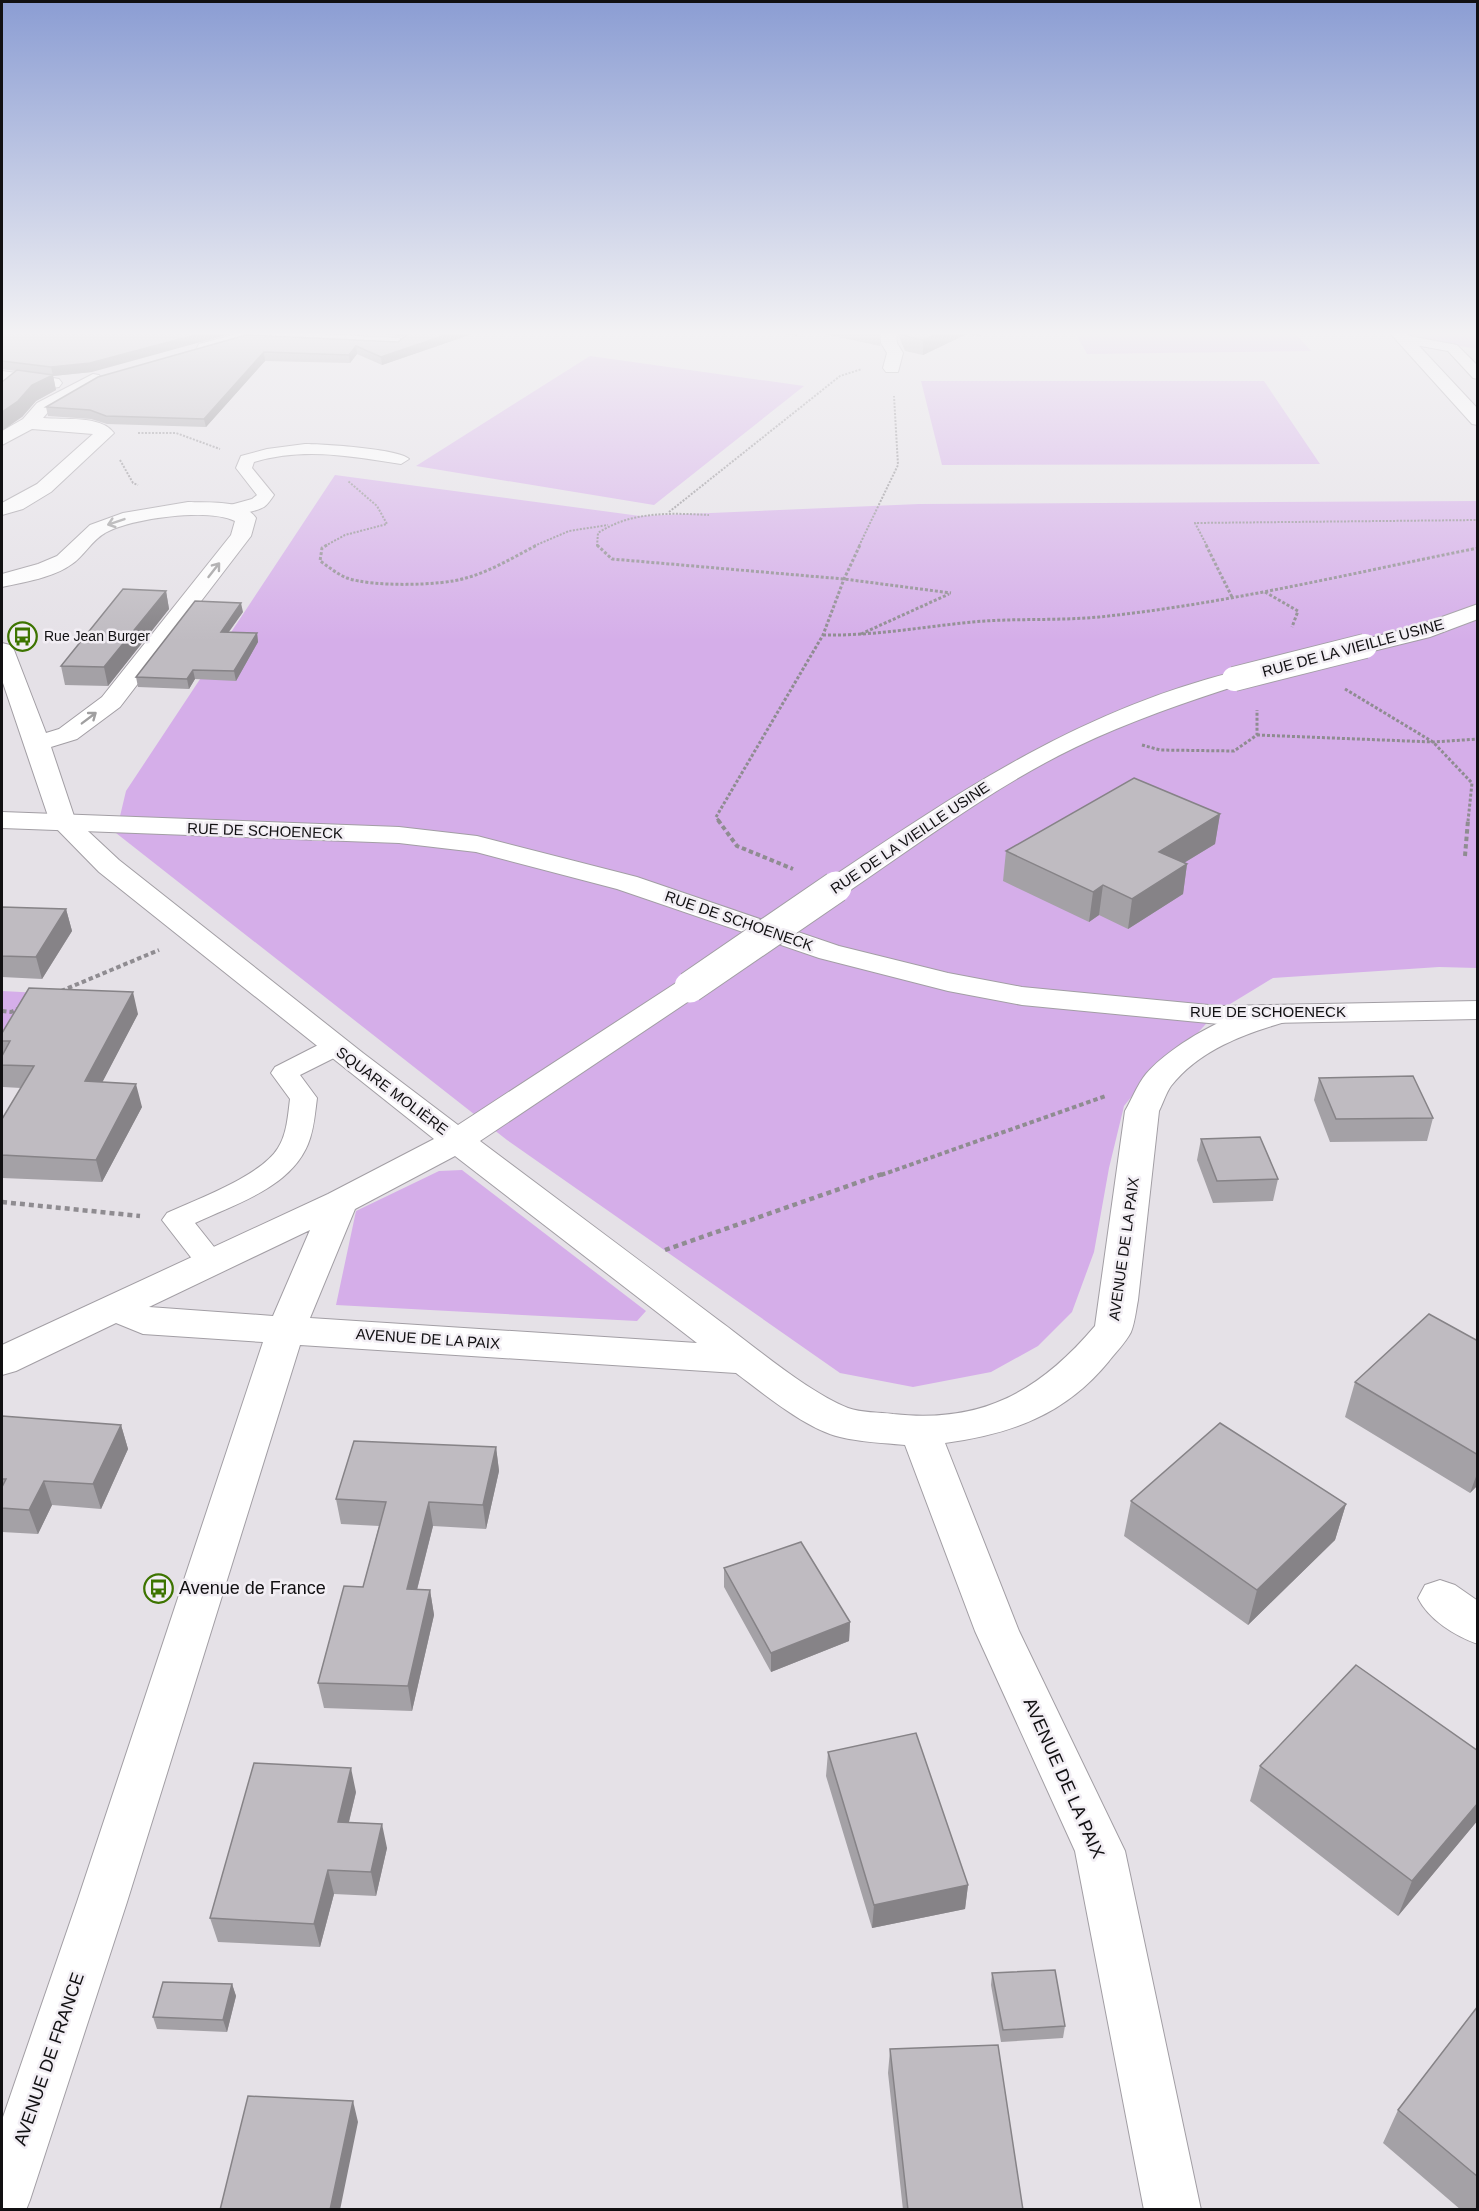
<svg xmlns="http://www.w3.org/2000/svg" width="1479" height="2211" font-family="Helvetica,sans-serif">
	<style>
		.green { fill: #d5aee9 }
		.lines { fill: none; stroke-linecap: round; stroke-linejoin: round }
		.lane-casing { stroke: #a29ea4; stroke-width: 2 }
		.street-casing { stroke: #a29ea4; stroke-width: 2 }
		.secondary-casing { stroke: #a29ea4; stroke-width: 2 }
		.path-far3 { stroke: #8f8c91; stroke-width: 2; stroke-dasharray: 2 1.5; stroke-linecap: butt }
		.path-far2 { stroke: #8f8c91; stroke-width: 3; stroke-dasharray: 3 2; stroke-linecap: butt }
		.path-far1 { stroke: #8f8c91; stroke-width: 4; stroke-dasharray: 4.5 3; stroke-linecap: butt }
		.path { stroke: #8f8c91; stroke-width: 4.5; stroke-dasharray: 5 4; stroke-linecap: butt }
		.lane { fill: #fff; fill-rule: evenodd }
		.street { fill: #fff; fill-rule: evenodd }
		.secondary { fill: #fff; fill-rule: evenodd }
		.street-bridge-far1-casing { stroke: #a29ea4; stroke-width: 26; stroke-linecap: butt }
		.street-bridge-casing { stroke: #a29ea4; stroke-width: 33; stroke-linecap: butt }
		.street-bridge-far1 { stroke: #fff; stroke-width: 24 }
		.street-bridge { stroke: #fff; stroke-width: 31 }
		.wall { fill: #a4a1a6 }
		.shaded-wall { fill: #868387 }
		.building { fill: #bfbbc1; stroke: #868387; stroke-width: 1.5 }
		.oneway { stroke: #a09fa0 }
		.labels { text-anchor: middle; stroke-width: 5; stroke-linejoin: round; paint-order: stroke }
		.far-poi-label { font-size: 14px; fill: #111012; stroke: #f2eef4; text-anchor: start }
		.street-label { font-size: 15px; fill: #111012; stroke: #f2eef4 }
		.near-poi-label { font-size: 18px; fill: #111012; stroke: #f2eef4; text-anchor: start }
		.near-street-label { font-size: 18px; fill: #111012; stroke: #f2eef4 }
	</style>
	<rect width="100%" height="100%" fill="#e5e1e7"/>
	<!-- green -->
	<path class="green" d="M1075,332H1294L1311,351L1087,354Z
		M1401,332H1477V349L1407,337Z
		M590,356L804,386L654,505L416,466Z
		M921,381H1264L1320,464L942,465Z
		M335,475L640,516L919,504L1477,501V968L1439,967L1273,978L1217,1012L1192,1039L1160,1061L1124,1106L1109,1168L1094,1252L1072,1312L1038,1346L991,1372L913,1387L840,1373L507,1140L116,833L126,791Z
		M2,991L40,993L2,1056Z
		M462,1170L646,1311L637,1321L336,1305L356,1211L439,1171Z"/>
	<g class="lines">
		<defs>
			<path id="lane" d="M1404,335L1457,345L1478,366V379L1473,378L1448,351L1399,342L1397,339L1399,336Z
				M305,444C322,444 400,449 409,459L401,464C351,456 303,447 254,462L252,468L274,495C271,499 268,504 264,507C255,512 233,516 223,513L221,510L223,507L252,499L257,495L236,468L241,456L267,449Z
				M335,1039L344,1041L348,1047L344,1053L300,1075L317,1098C315,1113 314,1130 308,1144C290,1188 235,1204 195,1223L226,1262L222,1269L211,1272L200,1269L162,1220L167,1213C197,1199 261,1176 278,1148C287,1134 288,1115 290,1099L271,1073L275,1067L326,1041Z"/>
			<path id="street" d="M244,332H269L267,335L205,353L197,348L199,344Z
				M278,332L399,338L407,343L399,348L272,340L270,337L272,334Z
				M880,332H896L897,343L903,353L898,372H886L883,368L887,353L881,343Z
				M1389,332H1406L1478,409V425L1472,424Z
				M2,371L53,378L59,379L62,383L59,387L53,388L2,381Z
				M93,374L99,375L102,379L99,383L49,411L43,418C63,420 101,415 114,433L51,492L23,509L2,515V503L37,484L93,434L32,429L2,445V431L23,419L37,403Z
				M188,502C208,503 243,499 256,518L251,536L120,707L77,739L51,747L75,819L119,860L363,1053L458,1125L679,981L690,978L701,981L705,987L701,993L480,1141C559,1200 638,1259 717,1319C754,1346 806,1391 848,1408C861,1413 879,1412 893,1414C981,1424 1039,1392 1095,1326L1125,1111C1132,1099 1137,1085 1146,1074C1170,1045 1248,999 1285,1008L1290,1015L1285,1022C1244,1034 1199,1050 1171,1086C1166,1093 1163,1103 1159,1111L1138,1300C1136,1310 1135,1322 1131,1332C1126,1342 1116,1352 1109,1361C1065,1415 1011,1434 945,1443L1019,1631L1125,1851L1201,2210H1144L1075,1851L975,1631L905,1445C884,1443 860,1442 840,1437C806,1429 764,1394 736,1373L300,1345L127,1902L30,2200L26,2210H2V2120L77,1902L263,1342L143,1334L116,1323L16,1371L2,1375V1345L328,1194L434,1139L99,872L50,822L2,680V643L10,645L14,650L46,733L59,729L102,697L231,535L235,521C208,508 131,518 105,533C92,540 84,556 72,564C53,578 24,582 2,587V574L38,564L57,556L90,525L123,513ZM455,1156L697,1343L310,1318L355,1209ZM310,1230L273,1316L149,1307Z
				M1478,604V619L1430,637L1365,653L1357,651L1353,646L1357,641L1414,627Z
				M1234,672L1242,674L1246,679L1242,684C1186,702 1130,721 1076,747C995,786 921,842 846,893L836,895L826,893L822,887L826,881C957,793 1078,711 1234,672Z
				M1440,1580L1455,1585L1478,1601V1644C1455,1636 1429,1620 1418,1598L1425,1585Z"/>
			<path id="secondary" d="M2,812L399,827L477,836L637,877L839,946L948,973L1022,987L1219,1006L1478,1001V1019L1219,1024L1022,1005L948,991L819,958L617,889L476,852L399,843L2,828Z"/>
		</defs>
		<!-- lane casing -->
		<use href="#lane" class="lane-casing"/>
		<!-- street casing -->
		<use href="#street" class="street-casing"/>
		<!-- secondary casing -->
		<use href="#secondary" class="secondary-casing"/>
		<!-- path-far3 -->
		<path class="path-far3" d="M778,332L799,336
			M962,333L982,336
			M138,433H176L220,449
			M120,460L133,483L138,485
			M669,512L840,376L862,369
			M325,546L345,535L387,524L377,506L348,481
			M534,546L569,531L608,525
			M597,546L598,533C631,511 671,513 709,515
			M859,546L898,465L894,396
			M1207,546L1195,523L1478,520"/>
		<!-- path-far2 -->
		<path class="path-far2" d="M327,545L322,548L320,561C329,567 337,574 347,578C372,587 441,586 466,578C491,571 514,557 537,545
			M597,545L612,559L844,579L951,593
			M1206,545L1232,597
			M1265,592L1298,611L1292,627
			M861,634L949,594
			M823,635C873,636 922,627 972,622C1014,618 1057,621 1099,617C1226,604 1352,573 1478,548
			M1345,689L1433,742L1472,783L1468,821
			M1257,735L1433,742L1478,739
			M1142,745L1160,750L1234,751L1257,735V710
			M719,821L716,817L823,635L844,579L860,545"/>
		<!-- path-far1 -->
		<path class="path-far1" d="M718,820L737,846L793,869
			M1465,856L1468,820
			M61,991L159,950
			M2,1011L11,1012L18,1009
			M881,1175L1106,1096"/>
		<!-- path -->
		<path class="path" d="M2,1202L140,1216
			M665,1250L885,1173"/>
		<!-- lane -->
		<use href="#lane" class="lane"/>
		<!-- street -->
		<use href="#street" class="street"/>
		<!-- secondary -->
		<use href="#secondary" class="secondary"/>
		<defs>
			<path id="street-bridge-far1" d="M1234,679L1365,646"/>
			<path id="street-bridge" d="M690,987L836,887"/>
		</defs>
		<!-- street-bridge-far1 casing -->
		<use href="#street-bridge-far1" class="street-bridge-far1-casing"/>
		<!-- street-bridge casing -->
		<use href="#street-bridge" class="street-bridge-casing"/>
		<!-- street-bridge-far1 -->
		<use href="#street-bridge-far1" class="street-bridge-far1"/>
		<!-- street-bridge -->
		<use href="#street-bridge" class="street-bridge"/>
	</g>
	<!-- wall -->
	<path class="wall" d="M2,332L92,372L53,376L56,390L36,401L22,417L16,371L2,369Z
		M310,332H478L382,365L357,354L350,363L265,361L206,427L107,424L91,419L48,416L46,407L246,335L398,342L405,337L382,334Z
		M815,332H881L880,346Z
		M897,332H971L923,355L905,351Z
		M166,591L169,609L108,686L65,685L61,666Z
		M243,612L229,632L257,633L258,642L236,681L195,679L189,689L138,687L136,677Z
		M1220,814L1215,844L1184,863L1187,864L1183,894L1128,929L1099,915L1089,922L1003,881L1006,851Z
		M2,907L66,909L72,931L42,979L2,977Z
		M138,1014L102,1082L142,1107L102,1182L2,1178V1119L21,1088L3,1087L2,1082V1033Z
		M1319,1078L1433,1118L1427,1141L1330,1142L1314,1100Z
		M1201,1139L1278,1179L1273,1201L1213,1203L1197,1160Z
		M1478,1341V1485L1470,1493L1345,1417L1355,1382Z
		M2,1416L121,1425L128,1449L101,1509L52,1505L38,1534L2,1532Z
		M496,1447L499,1471L486,1529L433,1526L417,1590H430L434,1615L412,1711L324,1708L318,1683L363,1587L379,1526L341,1524L336,1499Z
		M1131,1501L1346,1504L1335,1540L1248,1625L1124,1536Z
		M724,1568L850,1622L849,1641L771,1672L724,1587Z
		M1478,1751V1820L1398,1916L1250,1801L1260,1766Z
		M828,1752L968,1885L965,1909L872,1928L826,1776Z
		M356,1792L349,1822L387,1848L376,1896L334,1894L320,1947L218,1942L210,1918Z
		M992,1973L1065,2026L1063,2038L1001,2042L991,1985Z
		M232,1984L236,1996L227,2032L157,2029L153,2017Z
		M1478,2006V2210H1461L1383,2143L1398,2110Z
		M890,2050L1023,2210H903L888,2073Z"/>
	<!-- shaded-wall -->
	<path class="shaded-wall" d="M206,332H237L92,372L53,376L51,367Z
		M454,332H478L382,365L381,357Z
		M942,332H971L923,355V340Z
		M356,346L357,354L350,363L349,355Z
		M264,352L265,361L206,427L204,419Z
		M53,375L56,390L36,401L22,417L2,431V412L32,385Z
		M166,591L169,609L108,686L104,667Z
		M241,603L243,612L222,641L221,632Z
		M257,633L258,642L236,681L234,671Z
		M193,670L195,679L189,689L187,679Z
		M1220,814L1215,844L1154,881L1159,852Z
		M1187,864L1183,894L1128,929L1132,899Z
		M1103,885L1099,915L1089,922L1093,892Z
		M66,909L72,931L42,979L36,957Z
		M133,992L138,1014L91,1104L85,1081Z
		M136,1084L142,1107L102,1182L96,1160Z
		M121,1425L128,1449L101,1509L93,1484Z
		M496,1447L499,1471L486,1529L483,1505Z
		M1478,1471V1485L1470,1493Z
		M44,1481L52,1505L38,1534L29,1510Z
		M429,1502L433,1526L411,1613L407,1589Z
		M1346,1504L1335,1540L1248,1625L1257,1590Z
		M430,1590L434,1615L412,1711L408,1686Z
		M850,1622L849,1641L771,1672V1653Z
		M351,1768L356,1792L343,1846L338,1822Z
		M1478,1803V1820L1398,1916L1412,1881Z
		M382,1824L387,1848L376,1896L371,1872Z
		M328,1870L334,1894L320,1947L314,1924Z
		M968,1885L965,1909L872,1928L874,1905Z
		M232,1984L236,1996L227,2032L223,2020Z
		M353,2101L358,2122L340,2210H330Z"/>
	<!-- building -->
	<path class="building" d="M2,332H206L90,363L51,367L2,361Z
		M407,332H454L381,357L356,346L349,355L264,352L204,419L106,416L90,410L46,407L98,377L246,335L398,342L408,334Z
		M903,332H942L923,340L905,336Z
		M17,370L53,375L32,385L18,401L2,412V382Z
		M123,589L166,591L104,667L61,666Z
		M195,601L241,603L221,632L257,633L234,671L193,670L187,679L136,677Z
		M1134,778L1220,814L1159,852L1187,864L1132,899L1103,885L1093,892L1006,851Z
		M2,907L66,909L36,957L2,956Z
		M29,988L133,992L85,1081L136,1084L96,1160L2,1155V1119L34,1066L2,1065V1056L10,1041H2V1033Z
		M1413,1076L1433,1118L1336,1119L1319,1078Z
		M1260,1137L1278,1179L1217,1181L1201,1139Z
		M1429,1314L1478,1341V1455L1355,1382Z
		M2,1416L121,1425L93,1484L44,1481L29,1510L2,1508V1487L6,1479H2Z
		M1220,1423L1346,1504L1257,1590L1131,1501Z
		M354,1441L496,1447L483,1505L429,1502L407,1589L430,1590L408,1686L318,1683L344,1586L363,1587L386,1502L336,1499Z
		M801,1542L850,1622L771,1653L724,1568Z
		M1356,1665L1478,1751V1803L1412,1881L1260,1766Z
		M916,1733L968,1885L874,1905L828,1752Z
		M254,1763L351,1768L338,1822L382,1824L371,1872L328,1870L314,1924L210,1918Z
		M1055,1970L1065,2026L1003,2030L992,1973Z
		M163,1982L232,1984L223,2020L153,2017Z
		M1478,2006V2177L1398,2110Z
		M998,2045L1023,2210H908L890,2049Z
		M248,2096L353,2101L330,2210H220Z"/>
	<!-- one-way arrows -->
	<defs><path id="oneway-shaft" d="M-6 0H5M1.5-3L5.5 0L1.5 3" fill="none" stroke-width="1.6" stroke-linecap="round" stroke-linejoin="round" transform="scale(1.5)"/></defs>
	<g class="oneway">
		<use href="#oneway-shaft" transform="translate(116 522) rotate(161)"/>
		<use href="#oneway-shaft" transform="translate(214 570) rotate(-52)"/>
		<use href="#oneway-shaft" transform="translate(89 718) rotate(-37)"/>
	</g>
	<!-- sky -->
	<linearGradient id="sky" x2="0" y2="1"><stop stop-color="#8b9dd3"/><stop offset="0.52" stop-color="#f3f2f4"/><stop offset="1" stop-color="#f3f2f4" stop-opacity="0"/></linearGradient>
	<rect width="1479" height="641" fill="url(#sky)"/>
	<!-- icons -->
	<defs>
		<symbol id="bus-ring" viewBox="-11 -11 22 22"><circle r="9.5" fill="#f2eef4" stroke="#3d7400" stroke-width="1.5"/><path d="M-5-6H5V4H4V6H2V4H-2V6H-4V4H-5ZM-3.5-4V0h7V-4ZM-3.5 1.2v1.5H-2V1.2ZM2 1.2v1.5H3.5V1.2Z" fill="#3d7400"/></symbol>
	</defs>
	<g fill-rule="evenodd">
		<use href="#bus-ring" x="6" y="620" width="33" height="33"/>
		<use href="#bus-ring" x="142" y="1572" width="33" height="33"/>
	</g>
	<g class="labels">
		<!-- far-poi labels -->
		<g class="far-poi-label">
			<text x="44" y="641">Rue Jean Burger</text>
		</g>
		<!-- street labels -->
		<g class="street-label">
			<text transform="translate(1353 648) rotate(-15)" y="5">RUE DE LA VIEILLE USINE</text>
			<text transform="translate(265 831) rotate(2)" y="5">RUE DE SCHOENECK</text>
			<text transform="translate(910 838) rotate(-34)" y="5">RUE DE LA VIEILLE USINE</text>
			<text transform="translate(739 921) rotate(19)" y="5">RUE DE SCHOENECK</text>
			<text x="1268" y="1017">RUE DE SCHOENECK</text>
			<text transform="translate(392 1091) rotate(37)" y="5">SQUARE MOLIÈRE</text>
			<text transform="translate(1124 1249) rotate(-82)" y="5">AVENUE DE LA PAIX</text>
			<text transform="translate(428 1339) rotate(4)" y="5">AVENUE DE LA PAIX</text>
		</g>
		<!-- near-poi labels -->
		<g class="near-poi-label">
			<text x="179" y="1594">Avenue de France</text>
		</g>
		<!-- near-street labels -->
		<g class="near-street-label">
			<text transform="translate(1064 1778) rotate(66)" y="6">AVENUE DE LA PAIX</text>
			<text transform="translate(49 2059) rotate(-71)" y="6">AVENUE DE FRANCE</text>
		</g>
	</g>
	<!-- border -->
	<rect width="1479" height="2211" fill="none" stroke="#111012" stroke-width="6"/>
</svg>
